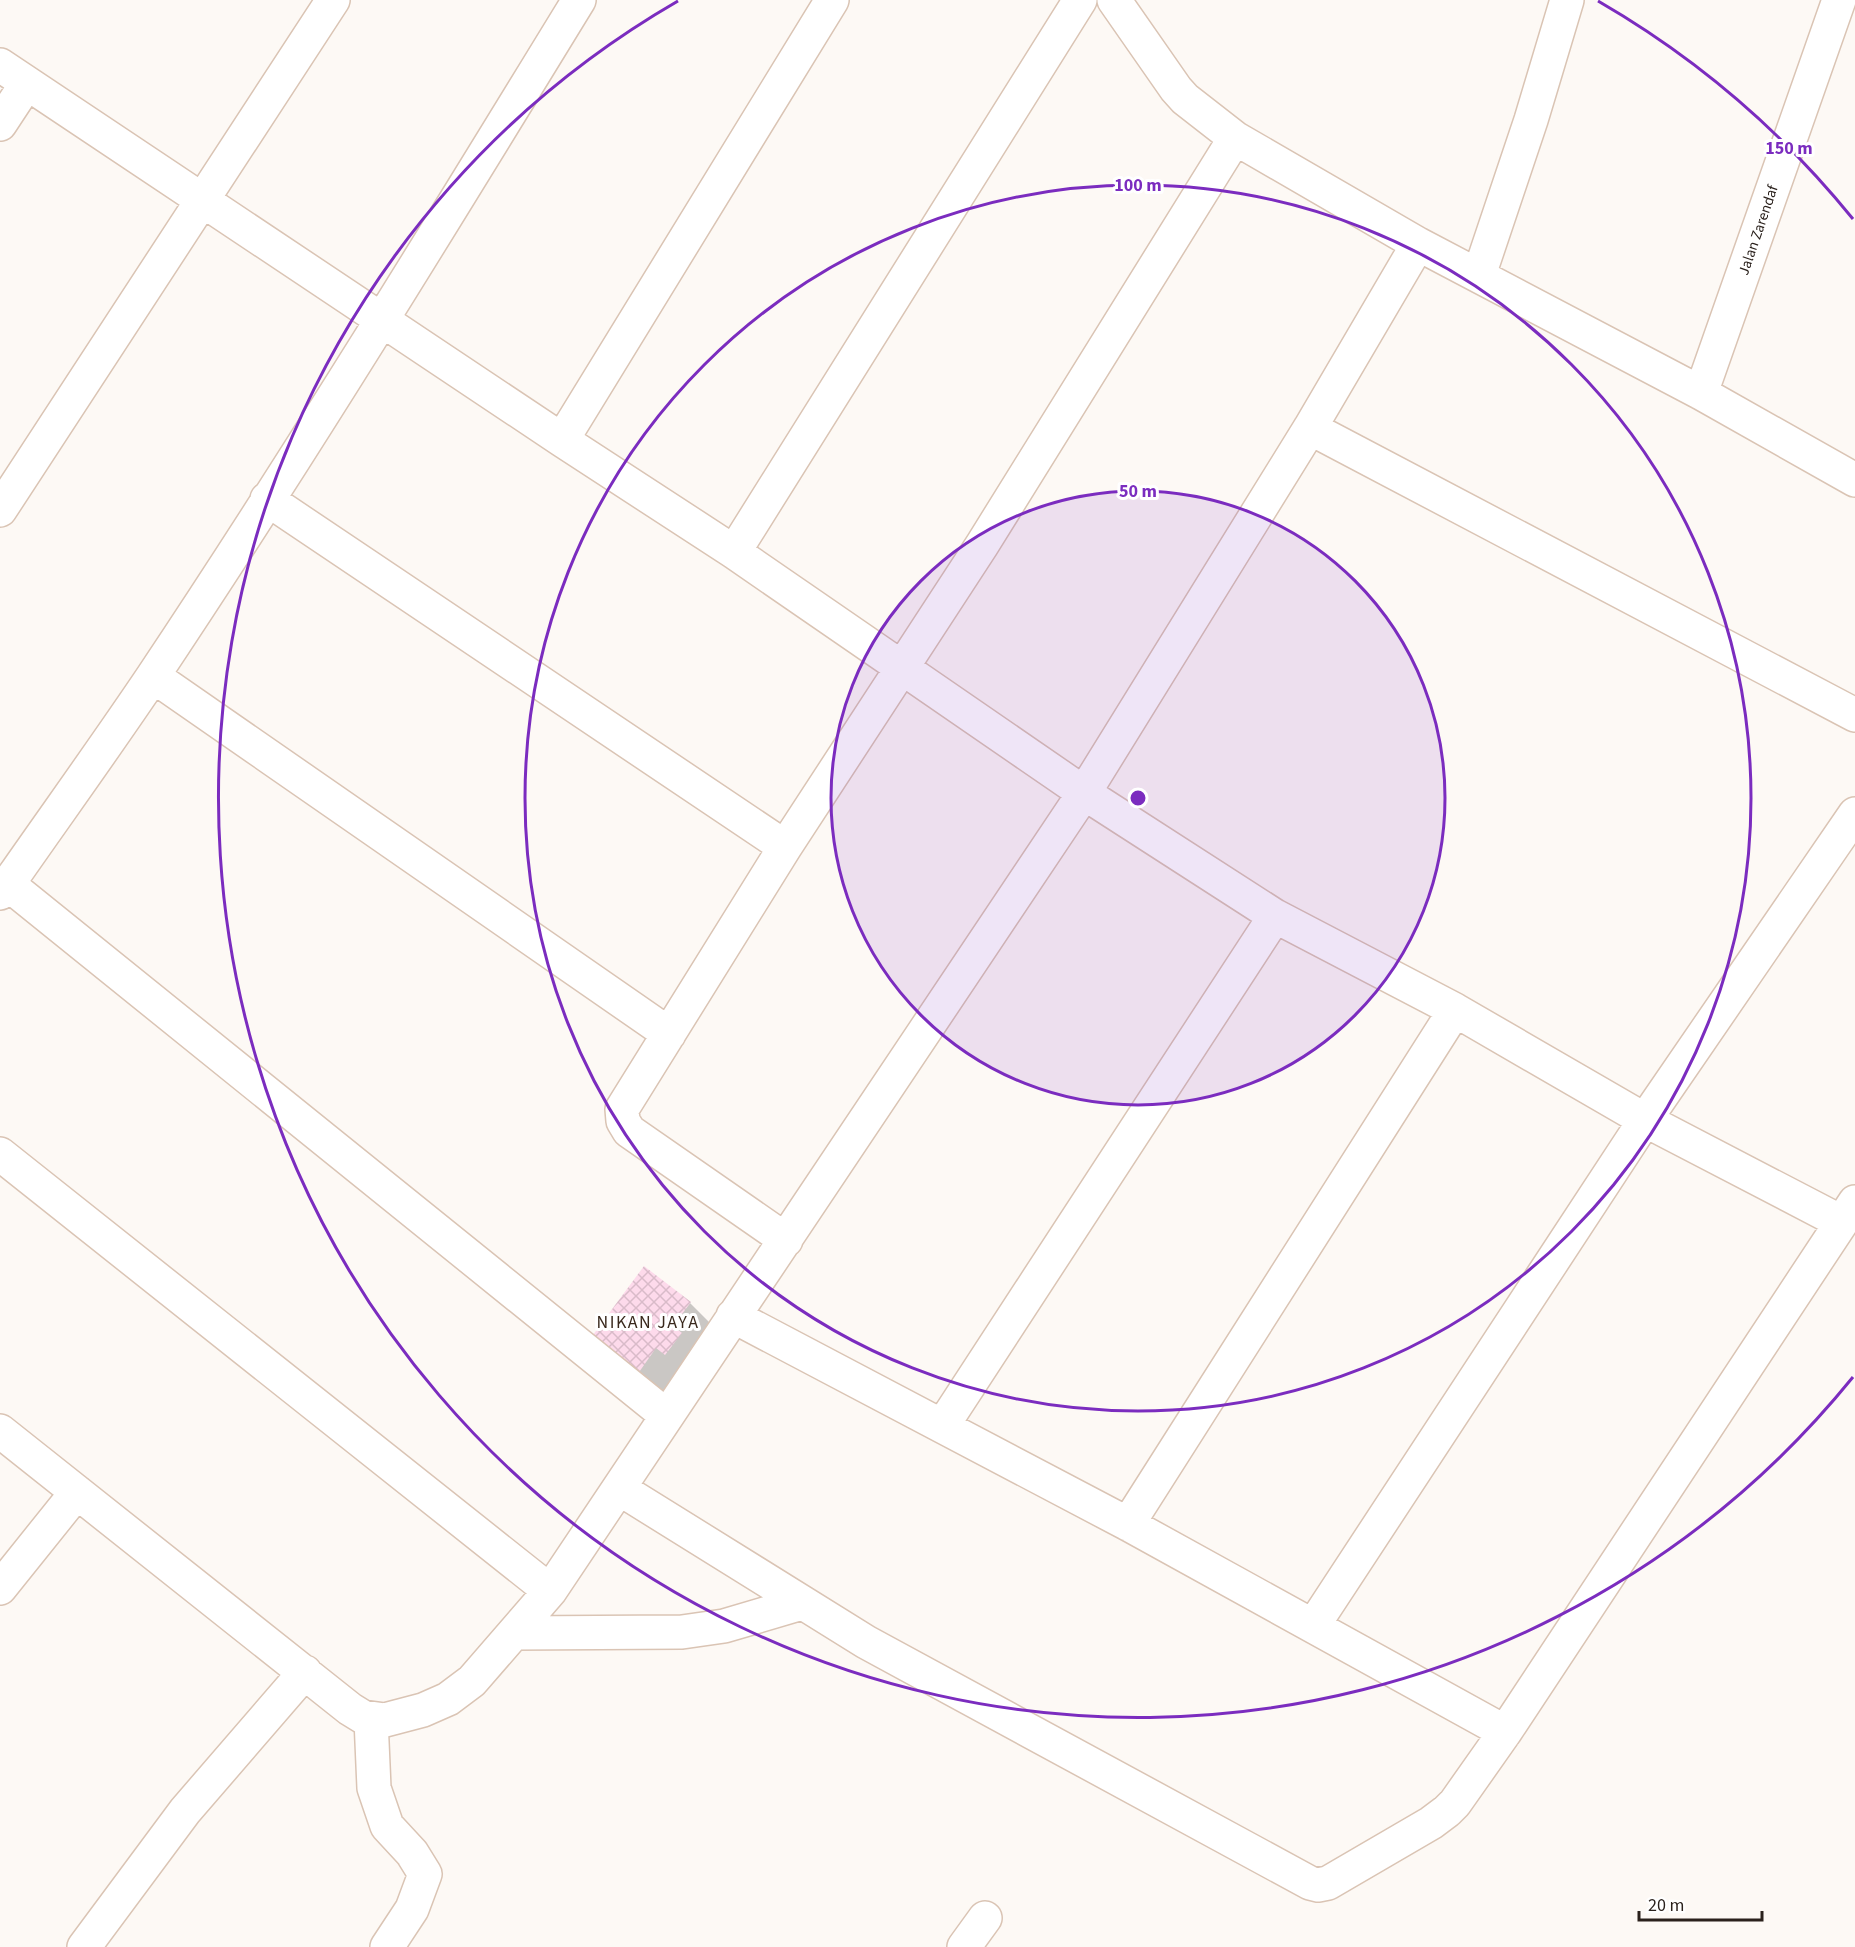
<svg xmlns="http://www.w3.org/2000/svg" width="1855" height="1947" font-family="'Source Sans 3',sans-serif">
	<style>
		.shadow { fill: #0003 }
		.building { fill: url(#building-cross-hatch) }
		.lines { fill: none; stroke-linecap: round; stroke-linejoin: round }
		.minor-casing { stroke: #dac4b4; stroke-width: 36 }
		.minor { stroke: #fff; stroke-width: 33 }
		.ring { fill: none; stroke: #7b2cbf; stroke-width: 3 }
		.labels { text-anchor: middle; stroke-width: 6; stroke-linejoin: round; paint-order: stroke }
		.street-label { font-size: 15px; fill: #2a211c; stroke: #fff }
		.quarter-label { font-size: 18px; letter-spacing: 1.5px; fill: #39281c; stroke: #fff }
		.centre { fill: #7b2cbf; stroke: #fff; stroke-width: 3 }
		.ring-label { font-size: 18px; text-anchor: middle; font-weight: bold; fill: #7b2cbf; stroke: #fff; stroke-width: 6; stroke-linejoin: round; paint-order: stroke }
	</style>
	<defs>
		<pattern id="building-cross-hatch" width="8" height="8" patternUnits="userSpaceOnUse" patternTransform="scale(1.5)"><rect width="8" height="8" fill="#fddaeb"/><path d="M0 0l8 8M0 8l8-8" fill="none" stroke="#d9bbc9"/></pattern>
	</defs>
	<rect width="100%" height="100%" fill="#fdf9f5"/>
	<!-- shadow -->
	<path class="shadow" d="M644,1269L690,1303L727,1340L709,1362L717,1371L702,1390L674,1410L628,1375Z"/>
	<!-- building -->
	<path class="building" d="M644,1266L691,1302L673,1326L682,1333L665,1355L656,1348L637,1375L590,1339Z"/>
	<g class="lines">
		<defs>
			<path id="minor" d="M1114,0L1176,89L1185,99L1235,138L1418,244L1701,393L1855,480
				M0,65L562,440L734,552L1084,793L1275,916L1455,1010L1645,1120L1855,814
				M0,124L27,83
				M1479,275L1531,120L1567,0
				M1701,393L1839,0
				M1310,428L1855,715
				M562,440L832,0
				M267,499L785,847
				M0,510L333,0
				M734,552L1080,0
				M153,676L669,1034
				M8,884L667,1416
				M0,893L8,884C56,815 106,746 153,676C301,454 440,227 579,0
				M0,1154L550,1591
				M786,1240L629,1131L623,1121L622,1109L785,847L982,545L1235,138
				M733,1316L1128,1524L1505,1732
				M943,1425L1275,916
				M0,1431L350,1709L363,1717L385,1720L423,1710L448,1699L472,1681L550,1591L1084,793L1310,428L1418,244
				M620,1489L866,1642L1310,1883L1318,1885L1328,1883L1431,1823L1447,1811L1455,1803L1505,1732L1855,1202
				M1128,1524L1455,1010
				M0,1588L77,1492
				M1313,1626L1645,1120L1841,1222
				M514,1633L682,1632L724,1626L802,1603
				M371,1719L374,1788L387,1826L412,1853L425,1874L412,1909L387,1947
				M84,1947L185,1811L305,1672
				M964,1947L985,1918"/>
		</defs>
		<!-- minor casing -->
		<use href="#minor" class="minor-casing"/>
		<!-- minor -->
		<use href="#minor" class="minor"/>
	</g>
	<!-- distance rings -->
	<circle cx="1138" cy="798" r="307" fill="#7b2cbf" fill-opacity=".12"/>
	<g class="ring">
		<circle cx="1138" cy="798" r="307"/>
		<circle cx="1138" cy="798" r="613"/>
		<path d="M1853 1377A920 920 0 1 1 678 1M1598 1A920 920 0 0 1 1853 219"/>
	</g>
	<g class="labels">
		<!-- street labels -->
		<g class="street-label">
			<text transform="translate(1758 230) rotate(-71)" y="5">Jalan Zarendaf</text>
		</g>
		<!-- quarter labels -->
		<g class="quarter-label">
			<text x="648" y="1328">NIKAN JAYA</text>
		</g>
	</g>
	<circle cx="1138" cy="798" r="9" class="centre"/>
	<g class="ring-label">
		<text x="1789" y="154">150 m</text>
		<text x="1138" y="191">100 m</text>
		<text x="1138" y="497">50 m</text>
	</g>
	<!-- scale -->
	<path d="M1639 1911v9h123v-9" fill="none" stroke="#2a211c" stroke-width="3"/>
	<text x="1648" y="1911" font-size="18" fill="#2a211c" stroke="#ffffff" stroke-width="4.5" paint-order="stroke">20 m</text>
</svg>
